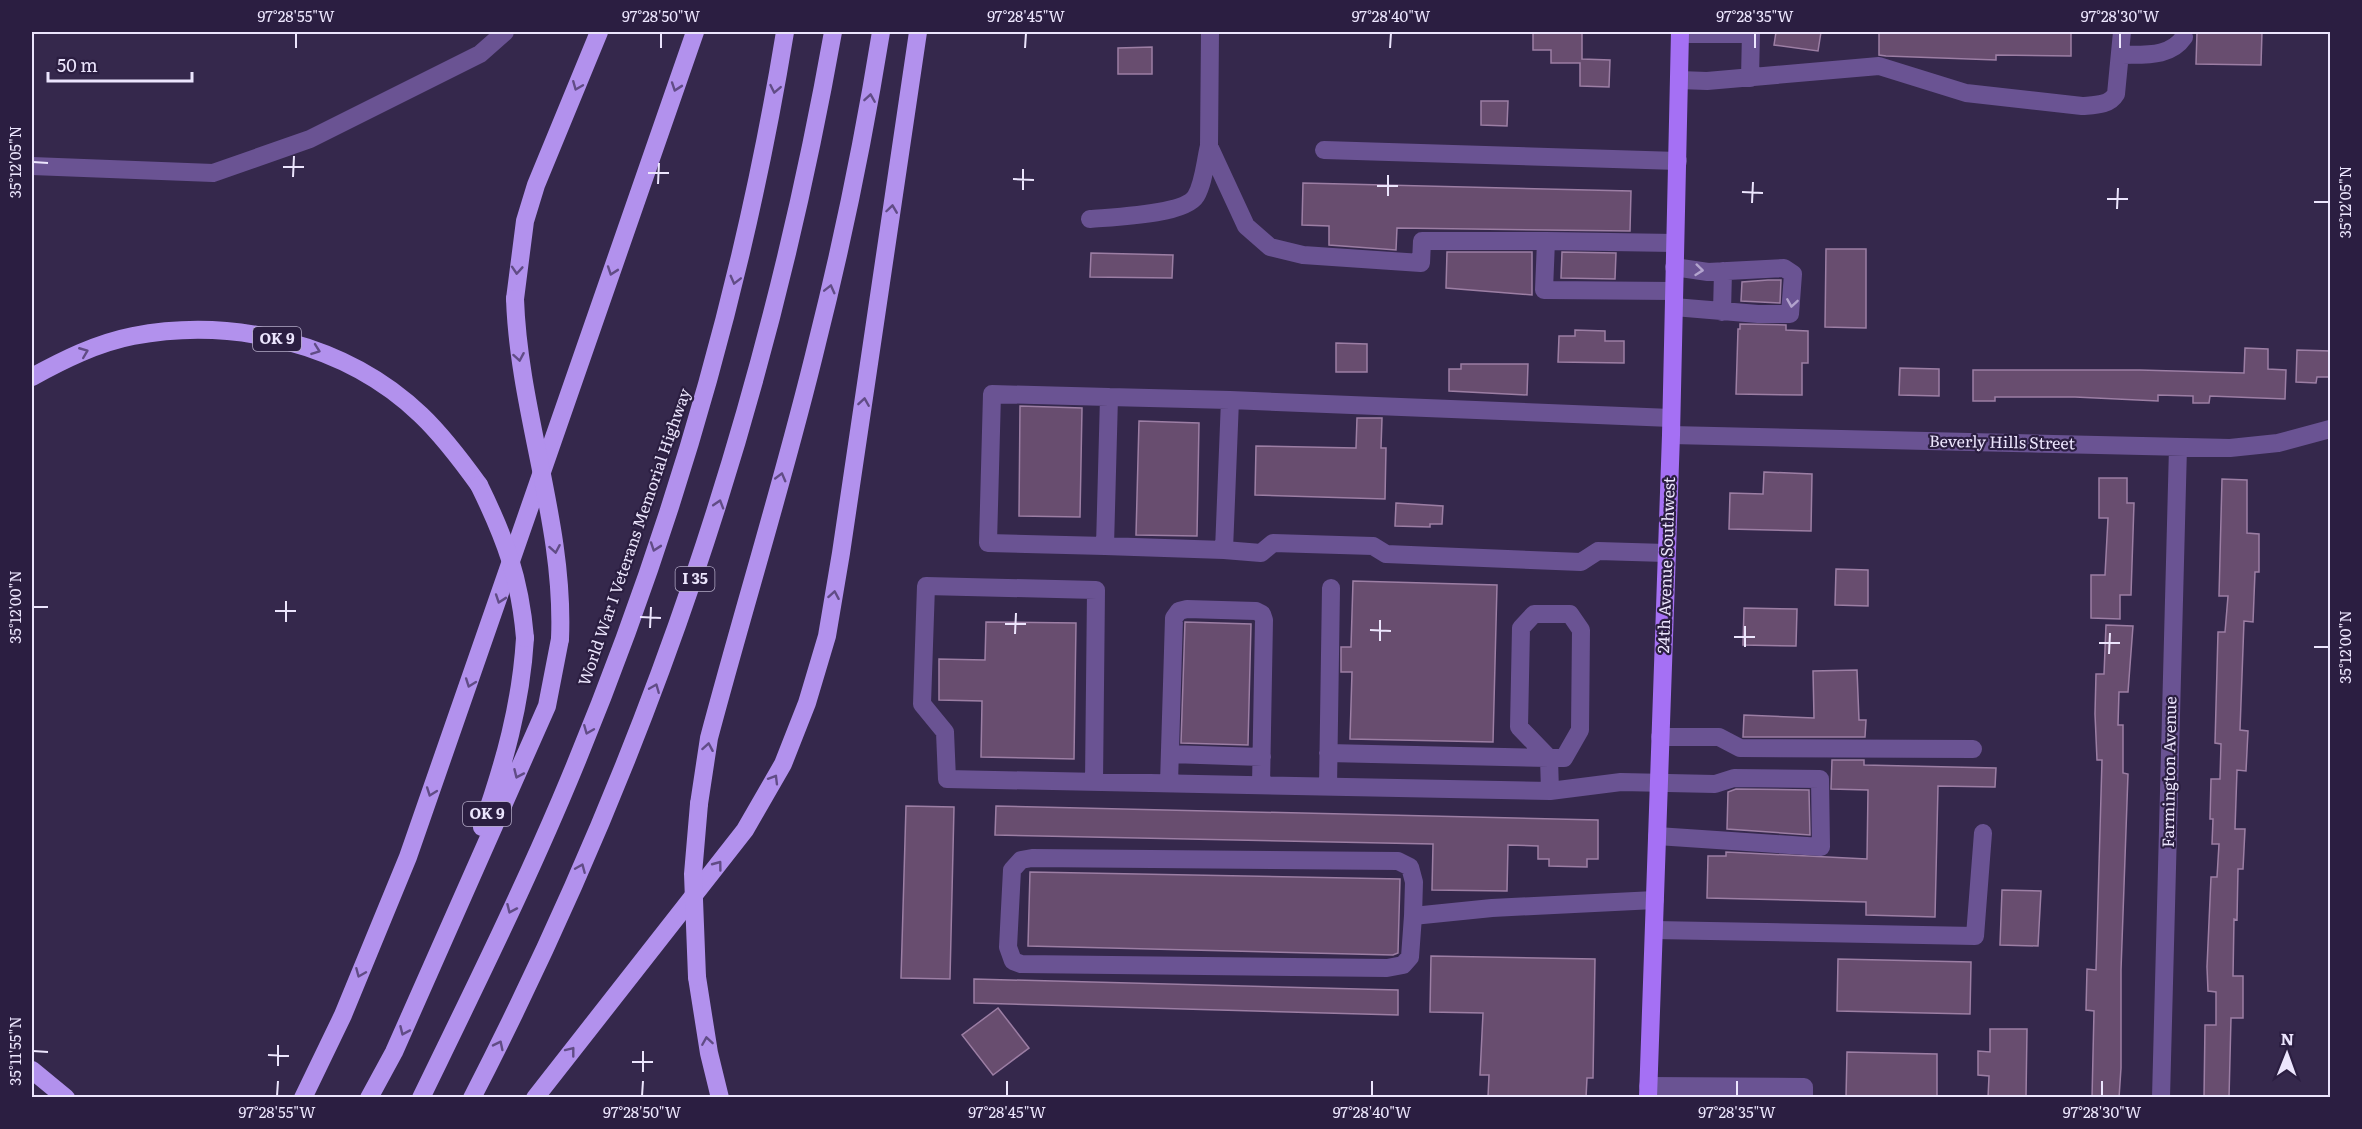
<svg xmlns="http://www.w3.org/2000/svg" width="2362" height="1129" font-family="Literata,serif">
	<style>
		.building { fill: #684d6f; stroke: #9c7ea4; stroke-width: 1.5 }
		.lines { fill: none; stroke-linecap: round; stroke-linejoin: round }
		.minor { stroke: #6a5393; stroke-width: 18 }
		.major { stroke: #a570f4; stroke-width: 18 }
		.highway { stroke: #b291ed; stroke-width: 18 }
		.highway-bridge { stroke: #b291ed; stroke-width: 18 }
		.oneway { stroke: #614c86 }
		.oneway2 { stroke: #b2a3cd }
		.ticks { fill: none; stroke: #ece5fd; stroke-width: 2 }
		.labels { text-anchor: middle; stroke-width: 4.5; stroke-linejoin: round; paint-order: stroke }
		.shield { fill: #2b1e41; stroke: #b2a9c5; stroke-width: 1.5 }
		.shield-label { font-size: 15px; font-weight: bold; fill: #ece5fd }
		.street-label { font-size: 16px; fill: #ece5fd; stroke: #2b1e41 }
		.neatline { fill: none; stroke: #ece5fd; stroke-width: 2 }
		.ticks-label { font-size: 15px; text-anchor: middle; fill: #ece5fd }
	</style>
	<rect width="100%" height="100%" fill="#35284c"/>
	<!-- building -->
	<path class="building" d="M1533,32H1582V59L1610,60L1609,87L1580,86V63H1551V50H1533Z
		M1776,32H1821L1818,51L1774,45Z
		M1879,32H2071V56L1996,55V60L1886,56L1879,55Z
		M2197,32H2262L2261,65L2196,64Z
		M1152,47V74H1118V48Z
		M1481,101H1508L1507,126L1481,125Z
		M1303,183L1631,191L1630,231L1397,228L1396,250L1329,245V226L1302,225Z
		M1826,249H1866V328L1825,327Z
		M1447,252H1532V295L1446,288Z
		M1562,252L1616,253L1615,279L1561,278Z
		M1091,253L1173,255L1172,278L1090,277Z
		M1768,280H1781L1780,303L1741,301L1742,282Z
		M1740,324L1786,325V330L1808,331V363H1802V395L1736,394L1738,329H1740Z
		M1575,330L1605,331V341H1624V363L1558,362L1559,336H1575Z
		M1336,343L1367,344V372H1336Z
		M2245,348L2268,349V369L2286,370L2285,399L2210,396L2209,403H2193V396L2158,395V401L2075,397H1995V401H1973V370H2140L2244,373Z
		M2297,350L2331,351V377H2317L2316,383L2296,382Z
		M1461,364H1528L1527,395L1449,391V369H1461Z
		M1900,368L1939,369V396L1899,395Z
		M1020,406L1082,408L1080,517L1019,516Z
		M1357,418H1382L1381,448H1386L1385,499L1255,495L1256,446L1356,448Z
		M1139,421L1199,423L1197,536L1136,535Z
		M1764,472L1812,474L1811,531L1729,529L1730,493L1763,494Z
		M2099,478H2127V503H2134L2131,595H2120V619L2091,618V575H2105L2108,518H2099Z
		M2222,479L2247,480V533L2259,534V572H2255L2253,622L2244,621L2240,730L2248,731L2246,771L2237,770L2235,829H2245L2243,869H2238L2237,920L2234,919L2233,976H2243V1018H2231L2229,1098H2204L2205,1025H2216V992L2208,991L2207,967L2211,877H2217L2219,844H2212L2213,819H2210L2211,779H2220L2221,744L2215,743L2218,632H2225L2228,596H2219Z
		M1396,503L1443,506L1442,524H1430V527L1395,526Z
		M1836,569L1868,570V606L1835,605Z
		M1353,581L1497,585L1493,742L1350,739L1352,672H1341V647H1351Z
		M1744,608L1797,609L1796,646L1743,645Z
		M986,622L1076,623L1074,759L981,757L982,701L939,700V659L985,660Z
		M1185,622L1251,624L1248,745L1181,743Z
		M2106,625L2133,626L2128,692H2119L2118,725H2123V773L2128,774L2121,970V1068L2119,1098H2092L2094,1011L2086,1010L2087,969L2096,970L2102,760H2097L2095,714L2096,674H2104Z
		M1857,670L1859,720H1866L1865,737H1743L1744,715L1814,718L1813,671Z
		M1832,760H1864V765L1996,768L1995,787L1938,786L1935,917L1866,915V902L1707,898L1708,856H1726V852L1867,859L1868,790L1831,789Z
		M1736,789L1809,790L1810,835L1727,829L1728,792Z
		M906,806L954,807L950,979L901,978Z
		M996,806L1598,820V859H1587V867L1549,866V859H1538V846L1508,845L1507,891L1432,890L1433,844L995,835Z
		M1030,872L1400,879L1398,953L1393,955L1028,946Z
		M2002,890L2041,891L2038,946L2000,945Z
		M1431,956L1595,959L1593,1078H1587L1586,1098L1488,1097L1489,1075H1480L1483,1013L1430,1012Z
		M1838,959L1971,962L1970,1014L1837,1011Z
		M974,979L1398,990V1015L974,1003Z
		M998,1008L1029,1048L993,1075L962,1035Z
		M1990,1029H2027L2026,1098H1988L1989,1076L1978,1075V1051L1990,1052Z
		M1847,1052L1937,1054V1098H1846Z"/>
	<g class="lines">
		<!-- minor -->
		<path class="minor" d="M1210,32L1209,146L1246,226L1270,247L1303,255L1421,263L1422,241H1546
			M1680,34H1751
			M2120,55C2143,54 2170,58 2184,37
			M1750,78L1751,32
			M1679,80L1707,81L1879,66L1966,93L2082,106C2094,105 2109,106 2116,94L2122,32
			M1324,150L1678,161
			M32,166L213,173L310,139L480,54L505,32
			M1090,219C1112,217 1185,215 1196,196C1204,182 1205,162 1209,146
			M1674,291L1544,290L1546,241L1675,243
			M1674,307L1758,314H1790L1793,274L1784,268L1708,272L1674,267
			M1722,312L1723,271
			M1671,435L2230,448L2278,443L2330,429
			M1105,546L988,543L992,394L1109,397
			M1224,550L1105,546L1109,397L1230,400
			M1666,553L1598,551L1581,562L1386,554L1373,546L1273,543L1261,553L1224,550L1230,400L1671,418
			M1534,614H1570L1581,630L1580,730L1564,758H1549L1519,727L1521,628Z
			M1660,737H1719L1740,748L1973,749
			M1328,753L1549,758L1550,791
			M1170,754L1262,757
			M1094,782L1096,590L926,586L922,704L945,732L947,779L1550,791L1621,782L1715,784L1734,778L1820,779L1821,847L1657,836
			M1169,783L1174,618L1179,611L1187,609L1256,611L1262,614L1264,620L1261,785
			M1328,787L1331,588
			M1413,916L1414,882L1410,867L1398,861L1032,858L1021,860L1012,870L1008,947L1013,961L1021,964L1387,968L1403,965L1410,957L1413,916L1492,908L1655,900
			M1654,930L1975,936L1983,833
			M1648,1086L1804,1087V1098
			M2161,1098L2178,447"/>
		<!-- major -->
		<path class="major" d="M1648,1098L1671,435L1680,32"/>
		<!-- highway -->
		<path class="highway" d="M515,299L525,221L536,185L599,32
			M32,377C63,360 97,343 133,336C233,317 346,343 421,415C443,436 461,460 479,485
			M699,804L709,738C744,606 785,476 817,343C843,240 864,137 881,32
			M482,827C504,764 521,705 525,638
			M697,977L709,1053L720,1098
			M32,1070L66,1098
			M303,1098L343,1015L408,857L695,32
			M369,1098L394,1052L547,706L560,639
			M421,1098C469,999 518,900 561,799C665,554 742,295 785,32
			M472,1098C648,756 766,409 833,32
			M535,1098L745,830L783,764L807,703L827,636L841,553L918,32"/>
		<!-- highway-bridge -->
		<path class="highway-bridge" d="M515,299C519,414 565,524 560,639
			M479,485C505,538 520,578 525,638
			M697,977L693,874L699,804"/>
	</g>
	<!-- one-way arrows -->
	<defs><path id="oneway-chevron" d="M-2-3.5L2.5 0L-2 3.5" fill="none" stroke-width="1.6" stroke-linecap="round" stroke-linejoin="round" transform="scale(1.5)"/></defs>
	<g class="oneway">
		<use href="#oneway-chevron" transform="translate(577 86) rotate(112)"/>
		<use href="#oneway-chevron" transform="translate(676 87) rotate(109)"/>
		<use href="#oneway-chevron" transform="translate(775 89) rotate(101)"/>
		<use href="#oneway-chevron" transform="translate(870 98) rotate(-81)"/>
		<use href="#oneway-chevron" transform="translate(892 209) rotate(-82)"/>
		<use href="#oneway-chevron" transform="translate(517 270) rotate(94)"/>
		<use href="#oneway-chevron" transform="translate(612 271) rotate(109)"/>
		<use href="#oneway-chevron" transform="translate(735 280) rotate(104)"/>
		<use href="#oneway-chevron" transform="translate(830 289) rotate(-76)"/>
		<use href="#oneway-chevron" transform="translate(316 350) rotate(20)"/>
		<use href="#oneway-chevron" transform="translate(84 352) rotate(-22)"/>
		<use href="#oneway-chevron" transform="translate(519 357) rotate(80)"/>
		<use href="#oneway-chevron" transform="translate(864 402) rotate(-81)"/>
		<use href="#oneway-chevron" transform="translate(781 477) rotate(-75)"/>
		<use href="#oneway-chevron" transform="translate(719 504) rotate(-73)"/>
		<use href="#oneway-chevron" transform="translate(655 547) rotate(109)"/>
		<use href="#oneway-chevron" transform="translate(555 549) rotate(80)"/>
		<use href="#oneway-chevron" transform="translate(834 595) rotate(-80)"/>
		<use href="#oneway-chevron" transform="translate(500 599) rotate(109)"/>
		<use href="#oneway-chevron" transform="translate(470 683) rotate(110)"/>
		<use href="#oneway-chevron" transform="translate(655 688) rotate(-68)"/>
		<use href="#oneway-chevron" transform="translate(588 730) rotate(112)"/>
		<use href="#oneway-chevron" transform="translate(708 747) rotate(-80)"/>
		<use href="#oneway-chevron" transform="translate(518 774) rotate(114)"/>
		<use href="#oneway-chevron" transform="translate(774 779) rotate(-59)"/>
		<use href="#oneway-chevron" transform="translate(431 792) rotate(110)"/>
		<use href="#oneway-chevron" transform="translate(718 865) rotate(-53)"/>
		<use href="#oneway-chevron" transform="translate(581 868) rotate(-67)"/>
		<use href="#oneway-chevron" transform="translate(511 909) rotate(114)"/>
		<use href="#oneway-chevron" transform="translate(360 973) rotate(113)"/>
		<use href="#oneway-chevron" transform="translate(404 1031) rotate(114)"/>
		<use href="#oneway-chevron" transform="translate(707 1041) rotate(-99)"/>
		<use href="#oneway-chevron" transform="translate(499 1045) rotate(-64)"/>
		<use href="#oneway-chevron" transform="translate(571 1051) rotate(-52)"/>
	</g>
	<g class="oneway2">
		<use href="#oneway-chevron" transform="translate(1699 270) rotate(6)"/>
		<use href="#oneway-chevron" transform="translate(1792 303) rotate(99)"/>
	</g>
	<!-- ticks -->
	<path class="ticks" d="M296,48V33M661,48V33M1025,48L1026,33M1390,48L1391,33M1755,48V33M2120,48V33M33,162L48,163M283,167H304M648,173H669M293,177L294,156M1013,179L1034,180M658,184L659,163M1377,186H1398M1023,190V169M1742,192L1763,193M1388,196V175M2107,199H2128M2314,202H2329M1752,203L1753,182M2117,209L2118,188M33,607H48M275,611H296M640,617L661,618M286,622V601M1005,624H1026M650,628L651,607M1370,630L1391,631M1015,634L1016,613M1734,637H1755M1380,641V620M2099,643H2120M1745,647V626M2314,647H2329M2109,654L2110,633M33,1051L48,1052M268,1055L289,1056M632,1062H653M278,1066V1045M643,1072V1051M277,1096L278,1081M642,1096L643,1081M1007,1096V1081M1372,1096V1081M1737,1096V1081M2102,1096V1081"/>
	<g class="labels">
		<!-- shield labels -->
		<g class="shield">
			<rect x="253" y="327" width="48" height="24" rx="4.5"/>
			<rect x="675.5" y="567" width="39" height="24" rx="4.5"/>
			<rect x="463" y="802" width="48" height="24" rx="4.5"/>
		</g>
		<g class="shield-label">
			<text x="277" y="344">OK 9</text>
			<text x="695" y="584">I 35</text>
			<text x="487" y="819">OK 9</text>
		</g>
		<!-- street labels -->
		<g class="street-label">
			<text transform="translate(2002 442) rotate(1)" y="6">Beverly Hills Street</text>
			<text transform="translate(634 537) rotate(-71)" y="6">World War I Veterans Memorial Highway</text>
			<text transform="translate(1666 565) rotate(-88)" y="6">24th Avenue Southwest</text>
			<text transform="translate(2169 772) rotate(-89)" y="6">Farmington Avenue</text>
		</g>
	</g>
	<!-- border -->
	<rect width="2362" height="1129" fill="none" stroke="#2b1e41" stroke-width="66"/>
	<!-- north arrow -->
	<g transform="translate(2287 1054) rotate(1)" stroke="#2b1e41" stroke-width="4.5" paint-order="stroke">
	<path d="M0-4.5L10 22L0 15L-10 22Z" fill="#ece5fd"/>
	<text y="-9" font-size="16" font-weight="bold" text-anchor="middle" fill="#ece5fd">N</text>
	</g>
	<!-- scale -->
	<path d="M48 72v9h144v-9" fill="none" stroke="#ece5fd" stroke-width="3"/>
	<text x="57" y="72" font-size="18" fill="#ece5fd" stroke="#2b1e41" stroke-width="4.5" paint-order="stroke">50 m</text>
	<rect x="33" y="33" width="2296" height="1063" class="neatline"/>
	<g class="ticks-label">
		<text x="296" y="22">97°28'55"W</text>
		<text x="661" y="22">97°28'50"W</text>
		<text x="1026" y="22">97°28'45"W</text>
		<text x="1391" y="22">97°28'40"W</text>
		<text x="1755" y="22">97°28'35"W</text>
		<text x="2120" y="22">97°28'30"W</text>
		<text transform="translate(16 162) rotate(-90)" y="5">35°12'05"N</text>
		<text transform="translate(2346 202) rotate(-90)" y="5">35°12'05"N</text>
		<text transform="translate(16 607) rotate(-90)" y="5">35°12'00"N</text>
		<text transform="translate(2346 647) rotate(-90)" y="5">35°12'00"N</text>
		<text transform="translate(16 1051) rotate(-90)" y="5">35°11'55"N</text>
		<text x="277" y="1118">97°28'55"W</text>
		<text x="642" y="1118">97°28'50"W</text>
		<text x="1007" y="1118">97°28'45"W</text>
		<text x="1372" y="1118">97°28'40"W</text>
		<text x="1737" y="1118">97°28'35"W</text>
		<text x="2102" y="1118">97°28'30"W</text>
	</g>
</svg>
